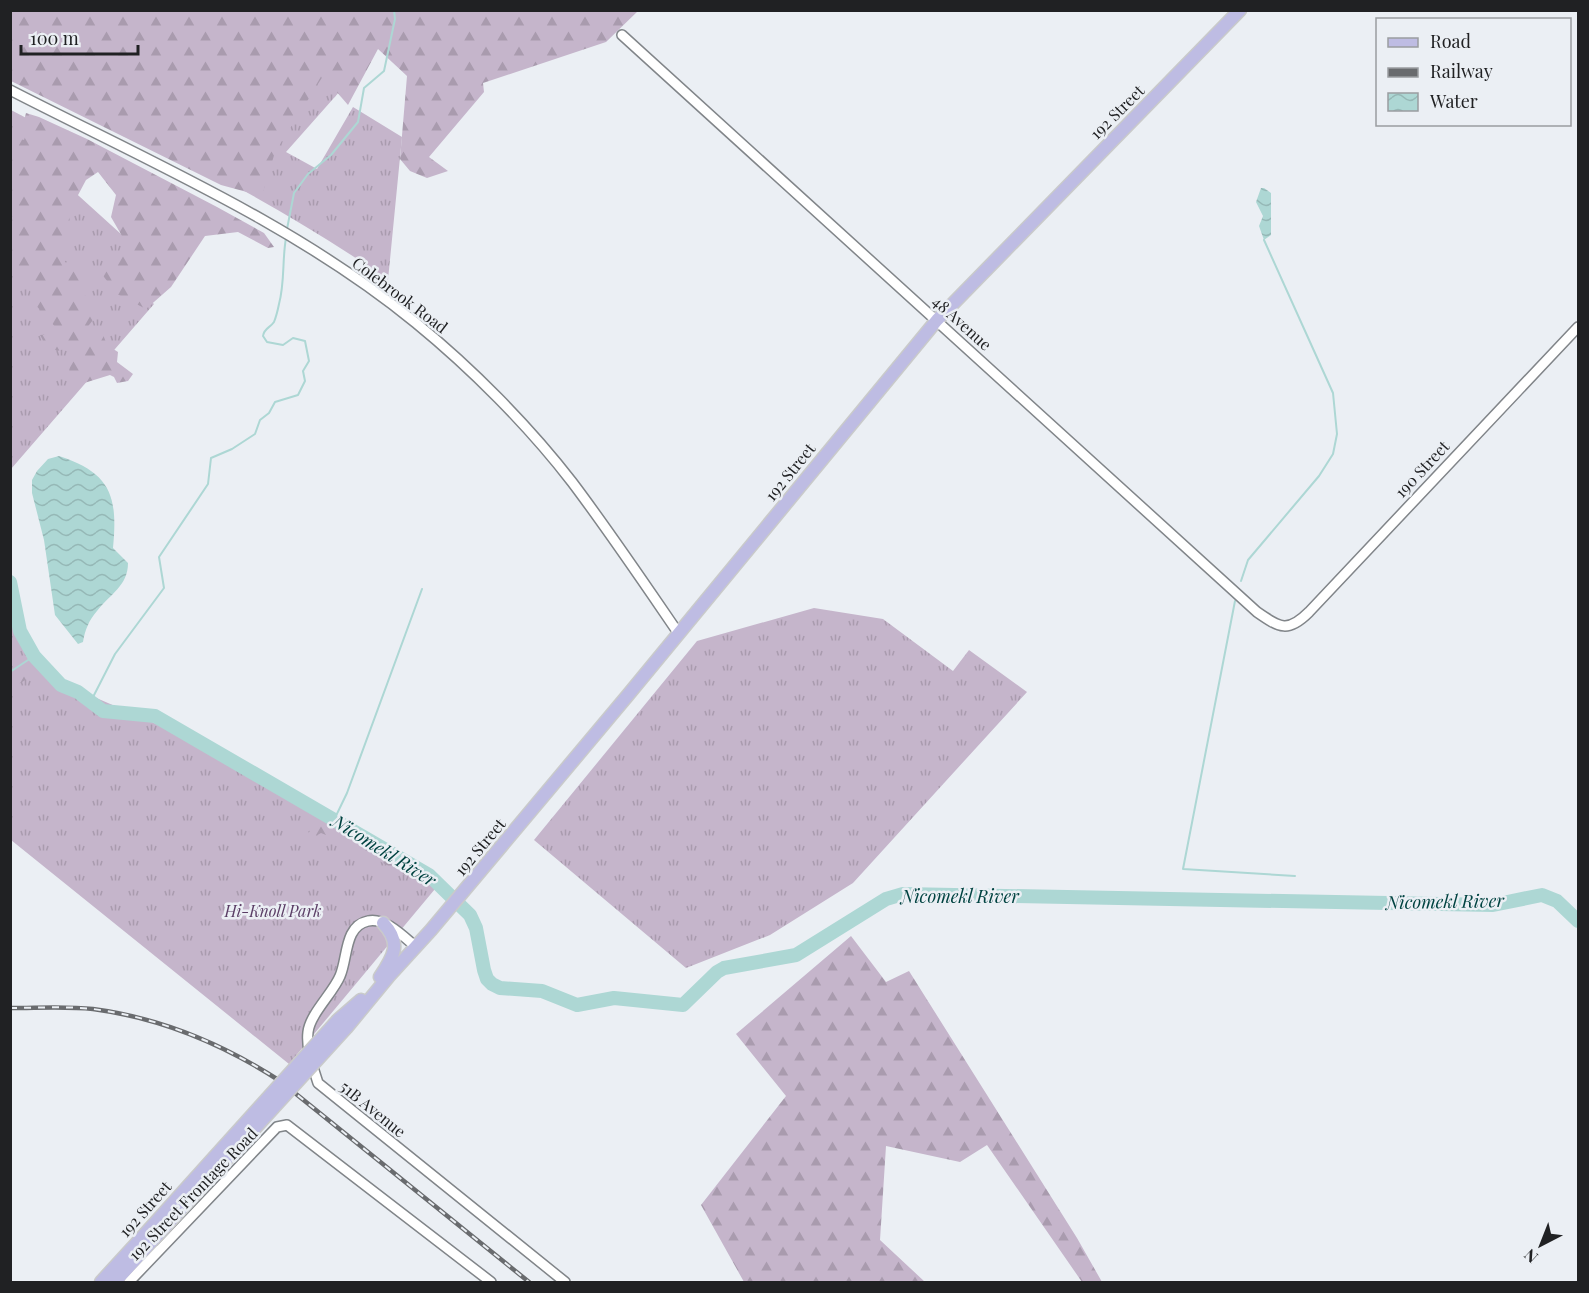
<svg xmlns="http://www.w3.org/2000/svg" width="1589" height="1293" font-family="'Playfair Display',serif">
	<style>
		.grass { fill: url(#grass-tufts) }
		.forest { fill: url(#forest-firs) }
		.water { fill: url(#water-waves) }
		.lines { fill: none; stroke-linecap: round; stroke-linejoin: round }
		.stream { stroke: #add7d4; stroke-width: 2 }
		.river { stroke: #add7d4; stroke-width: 14 }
		.minor-casing { stroke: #818589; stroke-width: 12 }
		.major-casing { stroke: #c9caca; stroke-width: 15 }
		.minor { stroke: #fff; stroke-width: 9 }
		.major { stroke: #bebce3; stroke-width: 12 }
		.rail-casing { stroke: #696b6e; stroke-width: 4.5 }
		.rail { stroke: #ebeff4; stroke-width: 2; stroke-dasharray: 7; stroke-linecap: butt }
		.major-bridge-casing { stroke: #c9caca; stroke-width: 15; stroke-linecap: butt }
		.major-bridge { stroke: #bebce3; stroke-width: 12 }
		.labels { text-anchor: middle; stroke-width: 5; stroke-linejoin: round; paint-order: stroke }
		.street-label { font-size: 16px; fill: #202123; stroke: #ebeff4 }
		.park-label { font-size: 16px; font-style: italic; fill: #5a3d65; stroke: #ebeff4 }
		.water-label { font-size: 18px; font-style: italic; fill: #014341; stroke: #ebeff4 }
	</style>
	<defs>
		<pattern id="grass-tufts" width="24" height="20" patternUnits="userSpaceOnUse" patternTransform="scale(1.5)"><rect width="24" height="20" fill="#c5b5cb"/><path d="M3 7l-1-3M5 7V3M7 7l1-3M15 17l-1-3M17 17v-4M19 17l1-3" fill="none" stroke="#a99bae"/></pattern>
		<pattern id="forest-firs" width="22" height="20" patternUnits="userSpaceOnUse" patternTransform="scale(1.5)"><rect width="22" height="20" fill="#c5b5cb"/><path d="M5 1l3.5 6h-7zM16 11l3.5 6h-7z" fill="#a99bae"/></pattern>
		<pattern id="water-waves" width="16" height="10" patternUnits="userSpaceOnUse" patternTransform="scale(1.5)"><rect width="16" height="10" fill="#add7d4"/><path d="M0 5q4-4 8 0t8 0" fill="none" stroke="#95b8b6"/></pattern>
	</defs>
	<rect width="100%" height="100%" fill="#ebeff4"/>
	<!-- grass -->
	<path class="grass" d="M10,11H411L286,152L317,169L353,107L402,137L388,280C270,197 139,136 11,70Z
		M11,110L93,153L69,187L132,244L115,269L154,304L11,469Z
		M10,576C22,619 31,662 71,687L175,732L257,773L324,814L408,861L421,872L435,889L289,1064L11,840Z
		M814,608L883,619L953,671L969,650L1027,692L853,883L770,935L686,968L534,840L697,641Z"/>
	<!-- forest -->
	<path class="forest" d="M10,11L11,10L638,11L606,42L483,83L484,92L429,157L448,171L427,178L410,171L400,159L407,76L378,49L348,105L323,76L275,152L262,196L221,185L11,81Z
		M26,113L39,117L87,139L217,207L264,233L274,247L268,248L238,232L205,236L171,287L146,309L117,294L101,273L126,243L111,217L116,195L98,172L86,180L69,212L71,239L63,261L86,273C84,293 82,299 97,315L85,330L87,335L92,336L97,329L102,332L107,345L118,352L117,362L133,374L128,381L117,383L114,377L110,375L81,384L69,380L70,350L64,349L57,351L44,342L40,335L52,334L58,330L33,302L30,290L11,270V216L16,217L17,214L11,208V136L24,140L26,134L23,124Z
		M27,671L30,677L11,689V681Z
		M317,820L327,822L423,877L426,880L424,885L346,843L321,833L312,838L306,837Z
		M851,936L886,982L909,971L1077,1238L1102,1282H1082L987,1145L960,1162L886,1146L880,1240L925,1282H744L701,1205L786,1096L736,1034Z"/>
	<!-- water -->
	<path class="water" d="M1261,188H1264L1271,193V235L1264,240L1259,226L1263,216L1256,202Z
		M59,456C111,473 118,496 113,548L128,563C128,586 110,594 97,611C89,620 85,630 83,642L78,644L55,615L44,540L32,493V480L37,471L48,459Z"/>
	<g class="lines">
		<!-- stream -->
		<path class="stream" d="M287,229L294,193L308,174L331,155L358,122L364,88L384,71L395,19L394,10
			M1241,581L1248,560L1319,476L1333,454L1337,434L1333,393L1264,240
			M1235,601L1183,869L1295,876
			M10,672L34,656
			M91,701L115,654L164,588L159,557L208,484L211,458L232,449L255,434L260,420L269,413L275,402L298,395L305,381L303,371L309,361L305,341L293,338L283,345L267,342L263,336C264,328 270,328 274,322C276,317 278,309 279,304C285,282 282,260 286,238
			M334,820L347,793L422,589"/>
		<!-- river -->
		<path class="river" d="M10,582L20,631L34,656L61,685L78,692L103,711L155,716L429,875L470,915L476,928L484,970L487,979L492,984L500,988L542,991L577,1005L614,998L683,1005L717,972L724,968L796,955L886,899L903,894L1493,905L1542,895L1557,901L1578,921"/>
		<defs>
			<path id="minor" d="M622,35L1257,612C1280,628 1288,633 1309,612L1578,327
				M10,90C148,161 295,224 416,323C471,368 528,425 572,482C609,531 644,583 679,634
				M416,947C404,937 385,917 368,921C344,926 348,958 340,976C333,993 310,1014 308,1032C306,1049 313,1067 318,1083L565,1282
				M129,1282L277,1127L287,1125L491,1282"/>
			<path id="major" d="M380,977C394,956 402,943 383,923
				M338,1020L361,1000
				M347,1027L389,976L431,930L628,695L937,320L1240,10
				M101,1282L145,1234
				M115,1282L152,1241"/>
		</defs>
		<!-- minor casing -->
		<use href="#minor" class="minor-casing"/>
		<!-- major casing -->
		<use href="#major" class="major-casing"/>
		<!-- minor -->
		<use href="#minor" class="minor"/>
		<!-- major -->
		<use href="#major" class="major"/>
		<defs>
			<path id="rail" d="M10,1008C38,1008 66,1006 93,1009C161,1018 223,1044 280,1081L529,1282"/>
		</defs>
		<!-- rail casing -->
		<use href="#rail" class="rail-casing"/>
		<!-- rail -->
		<use href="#rail" class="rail"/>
		<defs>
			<path id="major-bridge" d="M145,1234L338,1020
				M152,1241L347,1027"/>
		</defs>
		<!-- major-bridge casing -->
		<use href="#major-bridge" class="major-bridge-casing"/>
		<!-- major-bridge -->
		<use href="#major-bridge" class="major-bridge"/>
	</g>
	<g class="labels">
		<!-- street labels -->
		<g class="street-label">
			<text transform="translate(1117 112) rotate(-45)" y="6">192 Street</text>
			<text transform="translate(400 295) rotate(37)" y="6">Colebrook Road</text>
			<text transform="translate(962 323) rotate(42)" y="6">48 Avenue</text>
			<text transform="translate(1422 469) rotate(-47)" y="6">190 Street</text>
			<text transform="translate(790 472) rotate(-51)" y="6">192 Street</text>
			<text transform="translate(480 847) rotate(-50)" y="6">192 Street</text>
			<text transform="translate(373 1109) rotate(39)" y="6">51B Avenue</text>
			<text transform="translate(193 1194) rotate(-46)" y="6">192 Street Frontage Road</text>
			<text transform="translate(145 1209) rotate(-48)" y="6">192 Street</text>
		</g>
		<!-- park labels -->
		<g class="park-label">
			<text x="273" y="917">Hi-Knoll Park</text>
		</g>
		<!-- water labels -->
		<g class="water-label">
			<text transform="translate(384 851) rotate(32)" y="6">Nicomekl River</text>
			<text x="960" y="903">Nicomekl River</text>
			<text transform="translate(1445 902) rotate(-1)" y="6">Nicomekl River</text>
		</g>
	</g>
	<!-- border -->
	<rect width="1589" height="1293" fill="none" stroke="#202123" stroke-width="24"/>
	<!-- legend -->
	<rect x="1376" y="18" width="195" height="108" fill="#ebeff4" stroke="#9a9da0" stroke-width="1.5"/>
	<rect x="1388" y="38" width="30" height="9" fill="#bebce3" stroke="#9a9da0" stroke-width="1.5"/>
	<text x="1430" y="48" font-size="18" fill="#202123">Road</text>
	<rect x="1388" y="68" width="30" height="9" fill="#696b6e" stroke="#9a9da0" stroke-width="1.5"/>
	<text x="1430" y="78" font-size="18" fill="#202123">Railway</text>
	<rect x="1388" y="93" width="30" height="18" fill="url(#water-waves)" stroke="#9a9da0" stroke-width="1.5"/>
	<text x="1430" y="108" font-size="18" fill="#202123">Water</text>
	<!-- north arrow -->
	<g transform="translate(1541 1245) rotate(222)" stroke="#ebeff4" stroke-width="4.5" paint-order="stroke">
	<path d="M0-4.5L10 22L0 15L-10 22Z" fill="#202123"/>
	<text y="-9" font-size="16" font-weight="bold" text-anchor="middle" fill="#202123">N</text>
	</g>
	<!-- scale -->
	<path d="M21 45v9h117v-9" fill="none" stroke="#202123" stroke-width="3"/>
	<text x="30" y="45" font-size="18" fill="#202123" stroke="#ebeff4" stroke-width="4.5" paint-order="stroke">100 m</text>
</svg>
